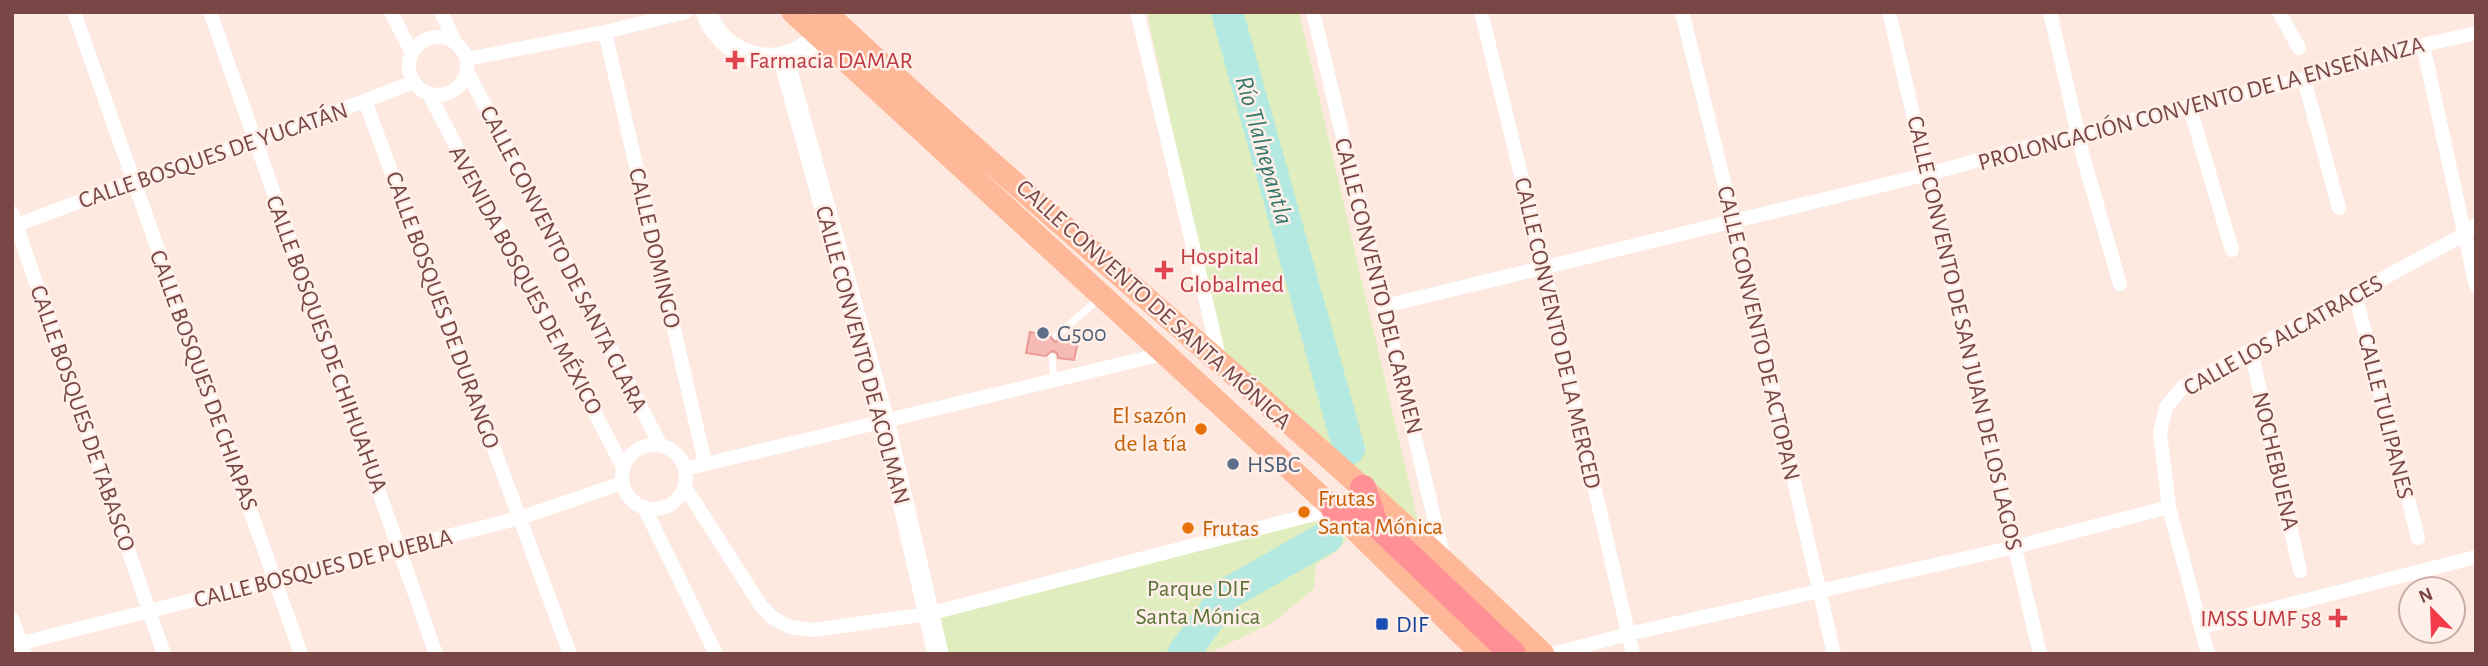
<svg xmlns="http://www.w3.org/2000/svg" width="2488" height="666" font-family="'Alegreya Sans',sans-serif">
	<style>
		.park { fill: #e0edbe }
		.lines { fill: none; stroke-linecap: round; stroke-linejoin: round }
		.river { stroke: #b3e9e0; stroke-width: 32 }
		.building { fill: #f6bbb5; stroke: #ea9a94; stroke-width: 2 }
		.lane { stroke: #fff; stroke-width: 7 }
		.street { stroke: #fff; stroke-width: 14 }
		.secondary { stroke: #fff; stroke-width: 21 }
		.primary { stroke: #ffb897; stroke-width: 23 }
		.highway { stroke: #ff9196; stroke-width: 26 }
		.health-dot { fill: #e0444e; stroke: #ffefe9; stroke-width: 2.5 }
		.service-dot { fill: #5c6f8a; stroke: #ffefe9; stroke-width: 2.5 }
		.food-dot { fill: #e8710a; stroke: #ffefe9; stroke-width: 2.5 }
		.transit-dot { fill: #1a4fb4; stroke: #ffefe9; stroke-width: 2.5 }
		.labels { text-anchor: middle; stroke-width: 5; stroke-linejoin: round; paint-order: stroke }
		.health-label { font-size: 24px; fill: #be3a42; stroke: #ffefe9; text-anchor: start }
		.street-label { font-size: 24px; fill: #784745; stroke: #ffefe9 }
		.service-label { font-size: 24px; fill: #4e5e75; stroke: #ffefe9; text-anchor: start }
		.food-label { font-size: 24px; fill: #c56008; stroke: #ffefe9; text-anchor: start }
		.park-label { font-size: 24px; fill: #5b7337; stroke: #ffefe9 }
		.transit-label { font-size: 24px; fill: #164399; stroke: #ffefe9; text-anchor: start }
		.water-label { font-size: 26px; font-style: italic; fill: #35776d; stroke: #ffefe9 }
	</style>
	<rect width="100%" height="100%" fill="#fee9e0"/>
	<!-- park -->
	<path class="park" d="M1147,12H1299L1418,521L1222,361Z
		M1317,520L1334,524L1347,540L1338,550L1316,565L1314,589L1272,623L1207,654H941L928,614Z"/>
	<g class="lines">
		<!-- river -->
		<path class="river" d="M1227,12L1349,449
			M1183,654L1227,594L1327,537"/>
	</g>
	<!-- building -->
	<path class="building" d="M1030,332L1050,336L1055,342L1063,338L1078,340L1074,360L1058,358L1057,353L1052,351L1046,356L1026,353Z"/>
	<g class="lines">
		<!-- lane -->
		<path class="lane" d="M1056,336L1100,298
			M1052,357L1054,380"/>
		<!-- street -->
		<path class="street" d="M74,12L301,654
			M210,12L436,654
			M391,12L412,53
			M441,12L455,42
			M1137,12L1220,360
			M1313,12L1444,559
			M1481,12L1544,269L1633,654
			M1682,12L1734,222L1834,654
			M1889,12L2040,654
			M2050,12L2084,160L2120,284
			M2279,12L2299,48
			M605,32L705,463
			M409 66a29 29 0 1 1 58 0a29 29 0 1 1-58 0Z
			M2423,45L2476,286
			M467,59L605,32L686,12
			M467,71L661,446
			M2304,79L2339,208
			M429,94L623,467
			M365,101L570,654
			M2189,105L2232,250
			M12,213L164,654
			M12,227L133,181L365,101L413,82
			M2355,294L2418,538
			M1385,306L1928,174L2078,133L2304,79L2423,45L2476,33
			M2251,350L2300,571
			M622 477a32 32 0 1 1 64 0a32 32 0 1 1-64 0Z
			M685,469L1163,354
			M685,487L761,606L773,618L790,627L813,630L928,614L1334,509
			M645,509L716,654
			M12,619L25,654
			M2202,627L2476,557
			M22,643L520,518L622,483
			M1553,654L1628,634L2015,547L2169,507
			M2208,654L2169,507L2160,433L2166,407L2183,387L2465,234L2476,224"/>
		<!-- secondary -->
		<path class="secondary" d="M706,12C726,68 798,75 827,23
			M783,57L884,420L938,654"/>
		<!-- primary -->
		<path class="primary" d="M793,12L1334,509L1482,654
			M825,12C1060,231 1311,432 1543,654"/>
		<!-- highway -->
		<path class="highway" d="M1363,488L1375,523
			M1334,509L1375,523L1513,654"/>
	</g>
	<!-- markers -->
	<g class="health-dot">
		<path d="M731.5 49.5h7v7h7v7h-7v7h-7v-7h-7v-7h7z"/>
		<path d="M1160.5 259.5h7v7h7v7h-7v7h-7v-7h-7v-7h7z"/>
		<path d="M2334.5 607.5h7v7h7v7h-7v7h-7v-7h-7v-7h7z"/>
	</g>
	<g class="service-dot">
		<circle cx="1043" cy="333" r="7"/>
		<circle cx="1233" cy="464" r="7"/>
	</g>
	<g class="food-dot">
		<circle cx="1201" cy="429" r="7"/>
		<circle cx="1304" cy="512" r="7"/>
		<circle cx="1188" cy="528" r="7"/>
	</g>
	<rect class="transit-dot" x="1375" y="617" width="14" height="14" rx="3.5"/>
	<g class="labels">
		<!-- health labels -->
		<g class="health-label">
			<text x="749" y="68">Farmacia DAMAR</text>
			<text x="1180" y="264">Hospital<tspan x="1180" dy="28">Globalmed</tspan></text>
			<text x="2322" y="626" text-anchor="end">IMSS UMF 58</text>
		</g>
		<!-- street labels -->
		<g class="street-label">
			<text transform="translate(2201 103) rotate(-15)" y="8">PROLONGACIÓN CONVENTO DE LA ENSEÑANZA</text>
			<text transform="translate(213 155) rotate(-19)" y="8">CALLE BOSQUES DE YUCATÁN</text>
			<text transform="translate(655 248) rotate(77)" y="8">CALLE DOMINGO</text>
			<text transform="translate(564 259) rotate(63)" y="8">CALLE CONVENTO DE SANTA CLARA</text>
			<text transform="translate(526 280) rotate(62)" y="8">AVENIDA BOSQUES DE MÉXICO</text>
			<text transform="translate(1379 286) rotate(76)" y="8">CALLE CONVENTO DEL CARMEN</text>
			<text transform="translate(1154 304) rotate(42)" y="8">CALLE CONVENTO DE SANTA MÓNICA</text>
			<text transform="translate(443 310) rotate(70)" y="8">CALLE BOSQUES DE DURANGO</text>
			<text transform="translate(1558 333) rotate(77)" y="8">CALLE CONVENTO DE LA MERCED</text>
			<text transform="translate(1759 333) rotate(77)" y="8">CALLE CONVENTO DE ACTOPAN</text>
			<text transform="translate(1965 333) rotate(77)" y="8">CALLE CONVENTO DE SAN JUAN DE LOS LAGOS</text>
			<text transform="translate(2283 335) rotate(-29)" y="8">CALLE LOS ALCATRACES</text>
			<text transform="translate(327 344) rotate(70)" y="8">CALLE BOSQUES DE CHIHUAHUA</text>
			<text transform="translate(863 355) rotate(75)" y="8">CALLE CONVENTO DE ACOLMAN</text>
			<text transform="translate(204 380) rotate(70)" y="8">CALLE BOSQUES DE CHIAPAS</text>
			<text transform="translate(2386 416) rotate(76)" y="8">CALLE TULIPANES</text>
			<text transform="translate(83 418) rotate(71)" y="8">CALLE BOSQUES DE TABASCO</text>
			<text transform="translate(2276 461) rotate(77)" y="8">NOCHEBUENA</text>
			<text transform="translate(323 568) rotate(-14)" y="8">CALLE BOSQUES DE PUEBLA</text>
		</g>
		<!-- service labels -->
		<g class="service-label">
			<text x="1057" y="341">G500</text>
			<text x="1247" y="472">HSBC</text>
		</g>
		<!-- food labels -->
		<g class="food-label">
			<text x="1187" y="423" text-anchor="end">El sazón<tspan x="1187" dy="28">de la tía</tspan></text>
			<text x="1318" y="506">Frutas<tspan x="1318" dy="28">Santa Mónica</tspan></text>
			<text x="1202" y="536">Frutas</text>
		</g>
		<!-- park labels -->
		<g class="park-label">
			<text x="1198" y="596">Parque DIF<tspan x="1198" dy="28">Santa Mónica</tspan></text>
		</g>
		<!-- transit labels -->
		<g class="transit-label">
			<text x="1396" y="632">DIF</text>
		</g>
		<!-- water labels -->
		<g class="water-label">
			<text transform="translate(1265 150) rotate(74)" y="9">Río Tlalnepantla</text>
		</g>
	</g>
	<!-- border -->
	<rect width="2488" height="666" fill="none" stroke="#784745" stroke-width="28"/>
	<!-- north arrow -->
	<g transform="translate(2432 610) rotate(337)"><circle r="33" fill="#ffefe9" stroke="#c9aca7" stroke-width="2"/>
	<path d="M0-5L12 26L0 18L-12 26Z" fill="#f4394a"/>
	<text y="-10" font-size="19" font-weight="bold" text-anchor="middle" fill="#784745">N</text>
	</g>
</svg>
